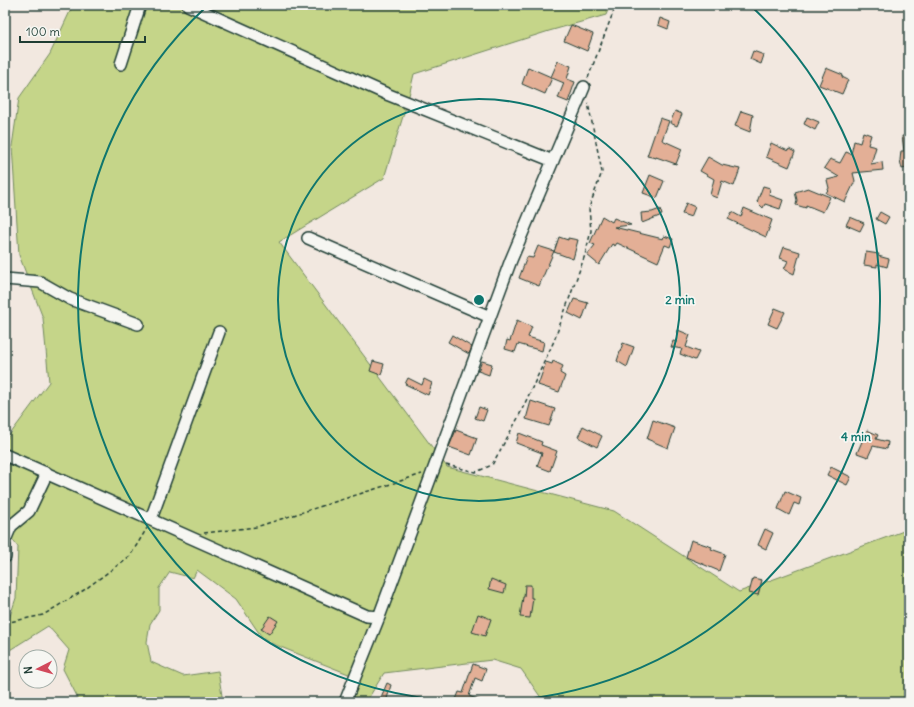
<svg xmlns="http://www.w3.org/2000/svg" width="914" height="707" font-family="Delius,sans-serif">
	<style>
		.green { fill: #c5d589; stroke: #72895e }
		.building { fill: #e3af96; stroke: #1f3d34 }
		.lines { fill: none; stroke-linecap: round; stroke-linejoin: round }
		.minor-casing { stroke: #1f3d34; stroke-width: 14 }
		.path { stroke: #1f3d34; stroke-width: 1.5; stroke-dasharray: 4 3; stroke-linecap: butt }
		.minor { stroke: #f6f6f2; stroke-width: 11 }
		.ring { fill: none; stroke: #0f766e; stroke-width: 2 }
		.centre { fill: #0f766e; stroke: #f6f6f2; stroke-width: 2 }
		.ring-label { font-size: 12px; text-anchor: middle; font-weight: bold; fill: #0f766e; stroke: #f6f6f2; stroke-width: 3.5; stroke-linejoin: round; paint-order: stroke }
	</style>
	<rect width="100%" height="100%" fill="#f2e8e0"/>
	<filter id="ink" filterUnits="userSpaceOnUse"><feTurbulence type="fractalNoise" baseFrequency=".025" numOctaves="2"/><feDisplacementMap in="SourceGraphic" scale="8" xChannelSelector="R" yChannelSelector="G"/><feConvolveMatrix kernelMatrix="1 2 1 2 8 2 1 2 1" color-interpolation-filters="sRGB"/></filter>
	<g filter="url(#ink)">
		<!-- green -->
		<path class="green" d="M73,5H610L606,15L549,31L414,74L408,100L384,178L279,242L447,467L614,511L739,592L909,529V702H544L521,669L492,660L384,673L366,702H349L351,675L273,644L261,636L236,599L197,570L193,578L170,572L159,588V610L150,624L147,642L151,662L183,676L218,671L223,702H80L63,669L69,650L48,626L5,653V631L16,598L18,547L5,530V441L49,382L43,318L19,255L12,146L19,98L50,54Z"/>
		<!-- building -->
		<path class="building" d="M660,18L670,22L668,29L658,25Z
			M571,25L593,34L587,51L564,41Z
			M753,51L764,55L761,64L750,59Z
			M558,61L571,66L567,79L575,82L568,102L558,98L564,83L552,78L545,94L522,84L528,67L551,77Z
			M826,68L843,75L842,77L848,80L842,94L819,85Z
			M675,111L682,114L677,126L670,123Z
			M741,111L753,115L750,132L735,126Z
			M807,117L819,122L815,130L804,124Z
			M660,118L669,121L662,140L682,149L676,164L656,157V158L647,156Z
			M863,132L871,135L868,145L876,147L871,164L882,162L883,170L853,173L855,181L845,202L826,193L829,188L827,180L839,177L824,168L830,159L840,163L846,152L851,154L854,141L860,143Z
			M902,136H909V167L902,169L900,160L901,151H904Z
			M771,143L788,151L789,149L795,152L789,167L766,157Z
			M708,157L722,165L740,169L734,186L722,181L717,198L710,195L714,179L700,171Z
			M650,175L664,181L657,198L643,193Z
			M763,186L770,188L769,195L783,200L780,209L765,204L763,208L757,202Z
			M808,188L830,197L823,212L806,205V208L796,205L797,200L795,192Z
			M686,203L695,207L691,217L682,214Z
			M744,208L772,220L766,237L728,219L732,212L741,217Z
			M660,209L662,215L642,223L641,213L652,212Z
			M880,212L889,217L885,224L876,219Z
			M602,216L612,222L614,218L631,225L614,227L663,239L664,236L673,239L670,247L665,245L658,262L617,243L615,246L612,244L599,265L587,255L595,245L590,243Z
			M850,217L864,223L860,231L846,225Z
			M559,237L568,240V238L578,240L573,259L554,252Z
			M538,246L554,251L539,286L519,278L527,257L533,258Z
			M784,247L800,252L794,274L784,269L788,261L780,258Z
			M866,252L879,254L878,256L889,259L887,267L877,264V267L864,265Z
			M574,299L588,303L582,320L568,313Z
			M775,308L785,312L777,328L768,324Z
			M517,320L532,327L528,337L544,342L542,351L518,344L515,352L505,349L507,340L510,341Z
			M678,330L690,335L686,347L699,352L695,360L680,354L682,349L671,347L673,341L677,342Z
			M452,335L472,347L469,354L448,342Z
			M623,343L634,347L627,367L617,361Z
			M373,361L384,364L381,375L370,371Z
			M482,361L492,364L489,375L478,371Z
			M553,361L563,366L560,373L565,376L559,392L538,385L546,362L552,364Z
			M408,378L422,385L424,379L432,383L428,395L405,384Z
			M531,401L555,409L549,426L526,419Z
			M479,407L487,410L483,421L475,418Z
			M653,420L675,428L668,448L647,439Z
			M583,426L602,436L597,447L578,437Z
			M456,430L477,438L471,455L449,447Z
			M867,430L878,435L876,439L888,442L887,449L873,446L868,457L857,453Z
			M519,433L542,442L541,445L557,451L550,471L537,466L542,453L516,443Z
			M831,467L851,477L847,485L827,475Z
			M785,491L801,498L799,505L794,503L789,515L778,509Z
			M765,529L773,533L766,549L758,545Z
			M691,540L712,547L711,549L725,554L719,571L686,557Z
			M753,578L762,580L758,595L749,593Z
			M491,579L506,585L504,593L489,589Z
			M525,585H531V598H533L530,618L520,617L523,597H524Z
			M478,614L491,619L485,636L472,632Z
			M270,616L278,621L269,634L261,629Z
			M473,664L486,669L482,681L475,678L469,696L484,702H455L459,692L463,693Z
			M387,683L391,685L386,702H379Z"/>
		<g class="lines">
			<defs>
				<path id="minor" d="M188,5L389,95L553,161
					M121,64L140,5
					M308,238L490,317
					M5,279L40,282L70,299L138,324
					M5,455L367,616L379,617L511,260L584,87
					M151,519L219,332
					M5,540L11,526L29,511L47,473
					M5,545V557
					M345,702L379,617"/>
			</defs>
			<!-- minor casing -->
			<use href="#minor" class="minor-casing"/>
			<!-- path -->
			<path class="path" d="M588,78L616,5
				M446,465L476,472L492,465L518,418L554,341L585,255L591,231L589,208L602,172L588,103
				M204,533L256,527L422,474
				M5,623L43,615L84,590L130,556L147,528"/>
			<!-- minor -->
			<use href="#minor" class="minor"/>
		</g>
	</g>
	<!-- distance rings -->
	<g class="ring">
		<circle cx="479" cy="300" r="201"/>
		<path d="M752 7A401 401 0 1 1 206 7"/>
	</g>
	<circle cx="479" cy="300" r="6" class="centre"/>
	<g class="ring-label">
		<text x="680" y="304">2 min</text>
		<text x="856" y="441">4 min</text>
	</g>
	<!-- margin -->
	<rect width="914" height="707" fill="none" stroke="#f6f6f2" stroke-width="20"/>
	<rect x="10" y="10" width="894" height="687" fill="none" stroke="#1f3d34" stroke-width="1.5" filter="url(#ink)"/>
	<!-- north arrow -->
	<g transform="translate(38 669) rotate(264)"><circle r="19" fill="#f6f6f2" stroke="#a0aca6"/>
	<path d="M0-3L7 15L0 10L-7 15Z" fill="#d1495b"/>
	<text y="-6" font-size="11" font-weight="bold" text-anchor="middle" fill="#1f3d34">N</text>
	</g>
	<!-- scale -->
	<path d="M20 36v6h125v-6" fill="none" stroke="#1f3d34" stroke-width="2"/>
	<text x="26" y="36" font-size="12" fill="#1f3d34" stroke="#f6f6f2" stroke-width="3" paint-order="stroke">100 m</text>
</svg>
